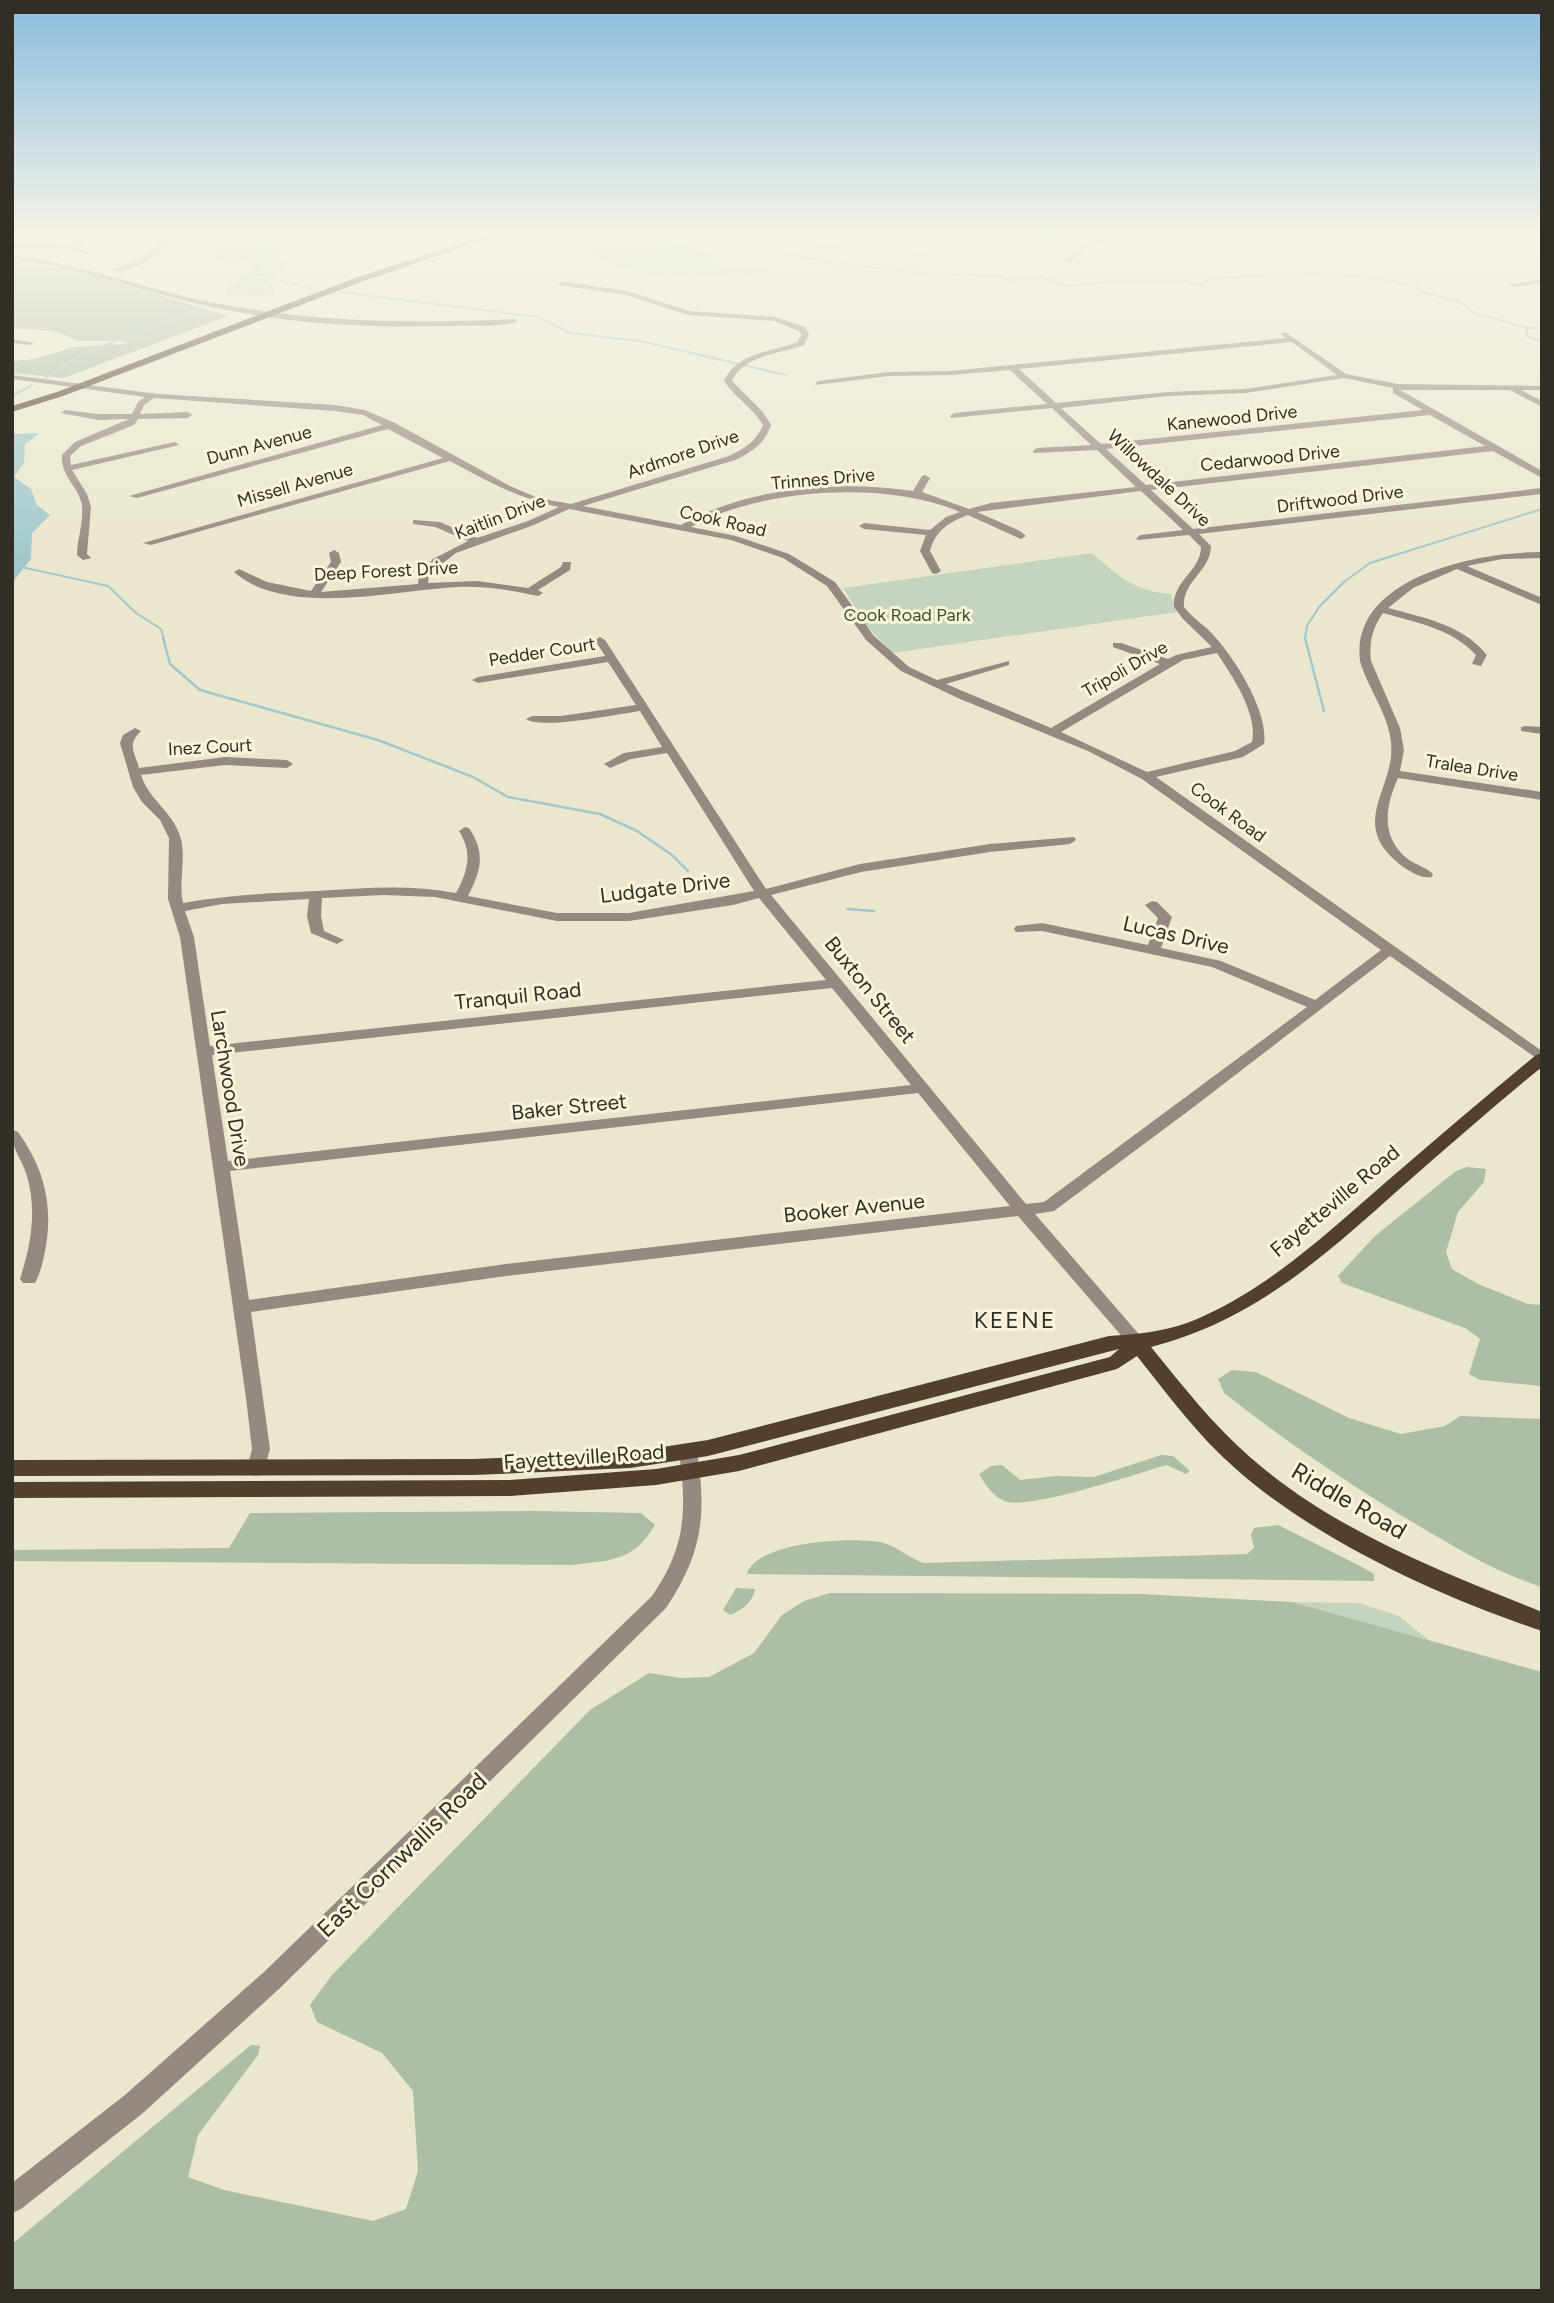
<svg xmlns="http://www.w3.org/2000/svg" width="1554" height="2303" font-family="Figtree,sans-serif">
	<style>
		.green { fill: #c5d4be }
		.forest { fill: #acbea3 }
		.water { fill: #a1c8cc }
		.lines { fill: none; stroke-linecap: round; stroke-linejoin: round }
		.stream-far1 { stroke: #a1c8cc; stroke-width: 2 }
		.stream { stroke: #a1c8cc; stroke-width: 2.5 }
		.minor { fill: #958981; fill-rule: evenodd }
		.major { fill: #523f30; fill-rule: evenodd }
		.labels { text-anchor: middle; stroke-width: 6; stroke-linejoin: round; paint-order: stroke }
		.far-street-label { font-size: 18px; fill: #312f25; stroke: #f9f4da }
		.far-park-label { font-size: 18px; fill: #39542c; stroke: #f9f4da }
		.street-label { font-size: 21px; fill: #312f25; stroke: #f9f4da }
		.neighbourhood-label { font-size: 23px; letter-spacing: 2px; fill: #312f25; stroke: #f9f4da }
		.near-street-label { font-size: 24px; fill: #312f25; stroke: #f9f4da }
	</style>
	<rect width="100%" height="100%" fill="#ebe7cd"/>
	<!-- green -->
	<path class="green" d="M219,237H289L288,247L279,258L285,265L269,281L274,291L270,297L221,294L242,276L256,258L229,265L208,254Z
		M541,237C577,237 615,234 651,237C667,239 696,253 708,251L713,263L803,276L804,279L718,275L663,277L622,268Z
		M1092,553C1119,577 1134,591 1171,594L1177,612L892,653L866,625L843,588Z
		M1292,1602L1359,1603L1399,1616L1431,1642Z"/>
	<!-- forest -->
	<path class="forest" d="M12,260L83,272L228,316L64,378L12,373V361L35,359L74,347L128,344L123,341H79L54,331L12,328Z
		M1467,1167L1486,1169L1484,1182L1458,1212L1446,1252L1452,1269L1478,1284L1528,1304L1542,1305V1386L1480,1380L1469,1374L1480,1339L1465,1328L1342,1283L1338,1276L1375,1236L1456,1171Z
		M1232,1370L1256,1372L1349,1418L1401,1434L1445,1426L1460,1416L1542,1419V1587C1496,1573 1455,1547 1414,1523C1347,1483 1285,1441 1224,1393L1218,1379Z
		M1161,1455L1173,1456L1190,1471L1186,1474L1167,1465C1138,1473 1027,1511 1004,1501C994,1497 984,1483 979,1474L991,1466L1002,1465L1020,1480L1056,1476L1094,1477Z
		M535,1511L641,1513L655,1525C633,1562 611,1560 572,1565L12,1561V1550L229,1548L250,1513Z
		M1278,1525L1362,1567L1374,1574V1581L747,1574C756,1541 856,1536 884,1543C897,1547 910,1558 923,1563L1247,1554L1254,1548L1251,1535L1254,1528Z
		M736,1588L755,1589C753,1602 741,1611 730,1615L723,1610Z
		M830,1593L1141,1594L1292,1602L1542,1672V2291H12V2244L251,2045L260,2046L258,2055L198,2135L188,2177L224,2190L373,2221L406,2209L418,2171L413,2091L382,2053L317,2022L310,2005L332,1975L590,1710L649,1673L681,1678L709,1677L754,1653L782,1615L804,1601Z"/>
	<!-- water -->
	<path class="water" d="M40,433L25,444L24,463L14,477L31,489L37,505L50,515L32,533L31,559L12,583V434Z"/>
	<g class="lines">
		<!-- stream-far1 -->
		<path class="stream-far1" d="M646,237L660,243L681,245L698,253L765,250L831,263L927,274L995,276L1011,281L1039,277L1068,286L1118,281H1184L1203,285L1210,278L1315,273L1375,278L1417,286L1423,292L1461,303L1474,313L1528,328H1542
			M777,251L792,244L923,255L943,252L948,246C967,245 1017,234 1031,242L1057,237
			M254,274L312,288
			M340,292L538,317L570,333L640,341L786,375
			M226,295L253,274L270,244L265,237
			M1527,328V336L1542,342
			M45,378L80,355L201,308
			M12,396L32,385
			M12,565L108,586L136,613L161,629L164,639
			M1305,639L1307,626L1319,607L1344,582L1370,563L1542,509"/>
		<!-- stream -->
		<path class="stream" d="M163,638L170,664L200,690L378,740L473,777L508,797L600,814L637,831L672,855L688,871
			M1305,638L1324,711
			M847,909L874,911"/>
		<!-- minor -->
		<path class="minor" d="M82,237H90L77,247L93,255V257L71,249L12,248L14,244L71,245Z
			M166,237H173C162,252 132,277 112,270L143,257Z
			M1106,237H1117L1087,247L1069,263L1064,262L1083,245Z
			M12,255C80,263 143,289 210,302C310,322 412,324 514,319L518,321C504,328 467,325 449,326C368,328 284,324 204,305C140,291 78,267 12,259Z
			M1542,279V283L1513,287L1509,285Z
			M561,281L627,291L689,311L775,317L805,327L809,334L804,345C779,354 744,355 732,381L762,411L771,425C765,443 752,452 735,460L583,506L681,525C748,487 838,480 913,491L922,476L925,475L930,478L922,492L969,509L991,503L1136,487L1097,450L1034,453L1033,451L1037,448L1091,445L1052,408L951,418L950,416L954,413L1047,404L1010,370L950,375L889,376L815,385L818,381L889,372L950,371L1286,338L1281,334L1285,332L1346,374L1398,384L1542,386V390H1521L1542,401V407L1510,390H1400L1542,471V478L1493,451L1151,490L1193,529L1542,488V494L1199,534L1211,546C1211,571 1182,581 1184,607C1193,619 1206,626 1215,637C1236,660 1269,713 1264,744L1243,757L1156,777L1542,1051V1062L1390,956L1195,1106L1054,1211L1035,1214L1144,1340L1147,1344L1144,1348H1132L1018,1216L506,1276L251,1312L270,1449L263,1474L256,1476L249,1474L247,1469L252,1449L246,1398L180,937L168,899L169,838L160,820L142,802L133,787L120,743L123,735L135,728L141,731C127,745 134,750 139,768L225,757L287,760L293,764L287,768L225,765L141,775C149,800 172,811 180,836C187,856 178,882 183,903C227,895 272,893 317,891C364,888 410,884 456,893C468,871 473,853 459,831L465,827L469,828C486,853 481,871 468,896L557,913H629L754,891L667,753L631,759L610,768L604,764L624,753L662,747L640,711C618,714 541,730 526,719L532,716H561L636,705L608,662L478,683L472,680L478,677L605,656L595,640L600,637L605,640L766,889L860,864L990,844L1074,837L1076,840L1070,844L990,852L861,872L771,895L1026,1204L1044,1202L1307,1007L1212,967L1042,931L1016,932L1014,929L1016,926L1042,923L1148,945L1158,918L1145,905L1152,901L1157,902L1172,917L1161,948L1221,961L1315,1000L1381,950L1142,779L1088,751L960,699L901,671L866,640L827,586L783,558L731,540L569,509L534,525L456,553L429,574L428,583L477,581L528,588L561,567L563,562H571L570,570L538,590L543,593L538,596C512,590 485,586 458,587C394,590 287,618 234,572L239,569L267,582L311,591L331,562L329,553L334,550L339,553L341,562L321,592L418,584L419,573L433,559L468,541L435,527L413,524V520L440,522L477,538L528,521L559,507C519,499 485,480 450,461L151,545L143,543L443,458L388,429L137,498L129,496L382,425L363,415L335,411L154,398L144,405L140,414L188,412L192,415L188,418L138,419L134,425L81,446L70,456L71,465L175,442L179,445L72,470L87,494L91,507L87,554L91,558L83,560L77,555C77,539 84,522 82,505C79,487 60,475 62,455L75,442L129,419L98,420L61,413L65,410L98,414H132L138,402L145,397L12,379V375L158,394L335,405L365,410L395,423L510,486L538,498L571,504L729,456C744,449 757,441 763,425C753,407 735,398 724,381C738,352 771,352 798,342L801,334L799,331L774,321L688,315L626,295L558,285ZM1292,342L1337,375L1245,389L1168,392L1056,403L1019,369ZM1344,378L1393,388V393L1423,410L1101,444L1061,408L1168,396L1245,393ZM1430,415L1485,446L1146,485L1106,449ZM1141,491L1183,530L1141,535L1136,538L1138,540L1189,535L1201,547C1201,571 1172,581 1174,607L1183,619L1212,647L1176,655L1168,659L1121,643H1113V647L1160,664L1051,728L946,684L1009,665V661L937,680L909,667L874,636L835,582L789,554L736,536L691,527C760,488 888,480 960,512L946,517L930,530L864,523L859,526L864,529L926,535L920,551L932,573L936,574L941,571L930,551C935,531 949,522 968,515L1021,539L1026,536L1020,531L977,512ZM1217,653C1232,676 1258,713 1252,742L1235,751L1147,772L1061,732L1183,660ZM384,895L435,897L557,921H629L733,905L759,898L826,980L210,1046L194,937L185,911L222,904L309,899L307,916L311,933L337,944L344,940L324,931L321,916L322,898ZM832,988L911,1085L228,1161L212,1055ZM918,1093L1010,1206L506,1264L249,1300L230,1171Z
			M12,339L34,343L30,345L12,343Z
			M1542,552V558L1502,559L1467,566L1542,598V605L1457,569L1413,588L1388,608C1424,618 1462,624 1487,655L1481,666L1472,664L1476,655C1451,628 1417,623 1383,613C1372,628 1369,643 1371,661L1400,728L1404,750L1400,771L1542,792V800L1398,778C1385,807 1380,838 1409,860C1417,865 1427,868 1433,874L1432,877C1420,879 1407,870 1398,863C1348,822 1396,788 1391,742C1388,713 1368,689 1360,661C1350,576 1479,552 1542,552Z
			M1525,726L1542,727V734L1521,731V727Z
			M12,1130L18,1132C44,1168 54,1206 45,1251C43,1262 40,1274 35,1283H23L20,1279C31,1245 37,1211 27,1176C21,1156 12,1152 12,1130Z
			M688,1445L695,1447L697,1452C707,1516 702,1554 666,1608L280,1988L143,2113L21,2209L12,2213V2183L125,2095L264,1972L652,1596C686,1547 687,1510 679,1452L681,1447Z"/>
		<!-- major -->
		<path class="major" d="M480,237H492L361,282L63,396L12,412V406L57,392L355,278Z
			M1542,1053V1067C1495,1105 1450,1145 1404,1185C1325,1255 1256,1320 1151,1347C1182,1385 1213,1425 1251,1458C1335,1531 1440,1571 1542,1612V1631C1440,1597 1316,1540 1236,1469C1198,1436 1168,1395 1137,1356L1117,1369L739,1471L656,1485L510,1496L12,1498V1482L510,1480L656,1469L739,1455L1110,1357L1119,1349L708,1456L630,1468L474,1475L12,1476V1460L474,1459L630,1452L708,1440L1109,1336C1136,1334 1162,1332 1187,1323C1264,1293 1325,1235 1386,1182C1436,1139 1486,1096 1536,1055Z"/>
	</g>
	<!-- sky -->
	<linearGradient id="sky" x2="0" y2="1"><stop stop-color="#8bbcdd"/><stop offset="0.42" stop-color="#f6f4e8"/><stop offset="1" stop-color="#f6f4e8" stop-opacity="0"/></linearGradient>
	<rect width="1554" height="560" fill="url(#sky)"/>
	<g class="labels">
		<!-- far-street labels -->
		<g class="far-street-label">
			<text transform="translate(1232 418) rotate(-6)" y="6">Kanewood Drive</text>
			<text transform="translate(259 445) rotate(-15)" y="6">Dunn Avenue</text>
			<text transform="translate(683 454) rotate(-19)" y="6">Ardmore Drive</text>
			<text transform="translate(1270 458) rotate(-6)" y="6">Cedarwood Drive</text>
			<text transform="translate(1159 478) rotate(43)" y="6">Willowdale Drive</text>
			<text transform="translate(823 479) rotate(-5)" y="6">Trinnes Drive</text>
			<text transform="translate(295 485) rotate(-16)" y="6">Missell Avenue</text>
			<text transform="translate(1340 499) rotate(-7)" y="6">Driftwood Drive</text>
			<text transform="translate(500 517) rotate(-21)" y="6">Kaitlin Drive</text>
			<text transform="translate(723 521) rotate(13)" y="6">Cook Road</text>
			<text transform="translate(386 571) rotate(-3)" y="6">Deep Forest Drive</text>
			<text transform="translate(542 652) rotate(-9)" y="6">Pedder Court</text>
			<text transform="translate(1125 669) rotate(-30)" y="6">Tripoli Drive</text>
			<text transform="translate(210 747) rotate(-3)" y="6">Inez Court</text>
			<text transform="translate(1472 768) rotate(9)" y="6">Tralea Drive</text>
			<text transform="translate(1228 812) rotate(36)" y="6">Cook Road</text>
		</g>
		<!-- far-park labels -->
		<g class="far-park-label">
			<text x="907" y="621">Cook Road Park</text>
		</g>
		<!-- street labels -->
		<g class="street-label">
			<text transform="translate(665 888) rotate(-7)" y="7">Ludgate Drive</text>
			<text transform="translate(1176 935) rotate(13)" y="7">Lucas Drive</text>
			<text transform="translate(870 990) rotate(51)" y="7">Buxton Street</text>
			<text transform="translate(518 996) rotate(-6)" y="7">Tranquil Road</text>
			<text transform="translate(230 1088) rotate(81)" y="7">Larchwood Drive</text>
			<text transform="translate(569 1107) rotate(-6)" y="7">Baker Street</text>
			<text transform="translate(1335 1201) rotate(-40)" y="7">Fayetteville Road</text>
			<text transform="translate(854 1208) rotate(-6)" y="7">Booker Avenue</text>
			<text transform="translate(584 1457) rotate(-4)" y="7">Fayetteville Road</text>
		</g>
		<!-- neighbourhood labels -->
		<g class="neighbourhood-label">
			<text x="1015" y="1328">KEENE</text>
		</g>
		<!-- near-street labels -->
		<g class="near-street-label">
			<text transform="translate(1349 1501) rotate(30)" y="8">Riddle Road</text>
			<text transform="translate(402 1855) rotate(-44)" y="8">East Cornwallis Road</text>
		</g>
	</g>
	<!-- border -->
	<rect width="1554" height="2303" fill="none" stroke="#312f25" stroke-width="28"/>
</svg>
